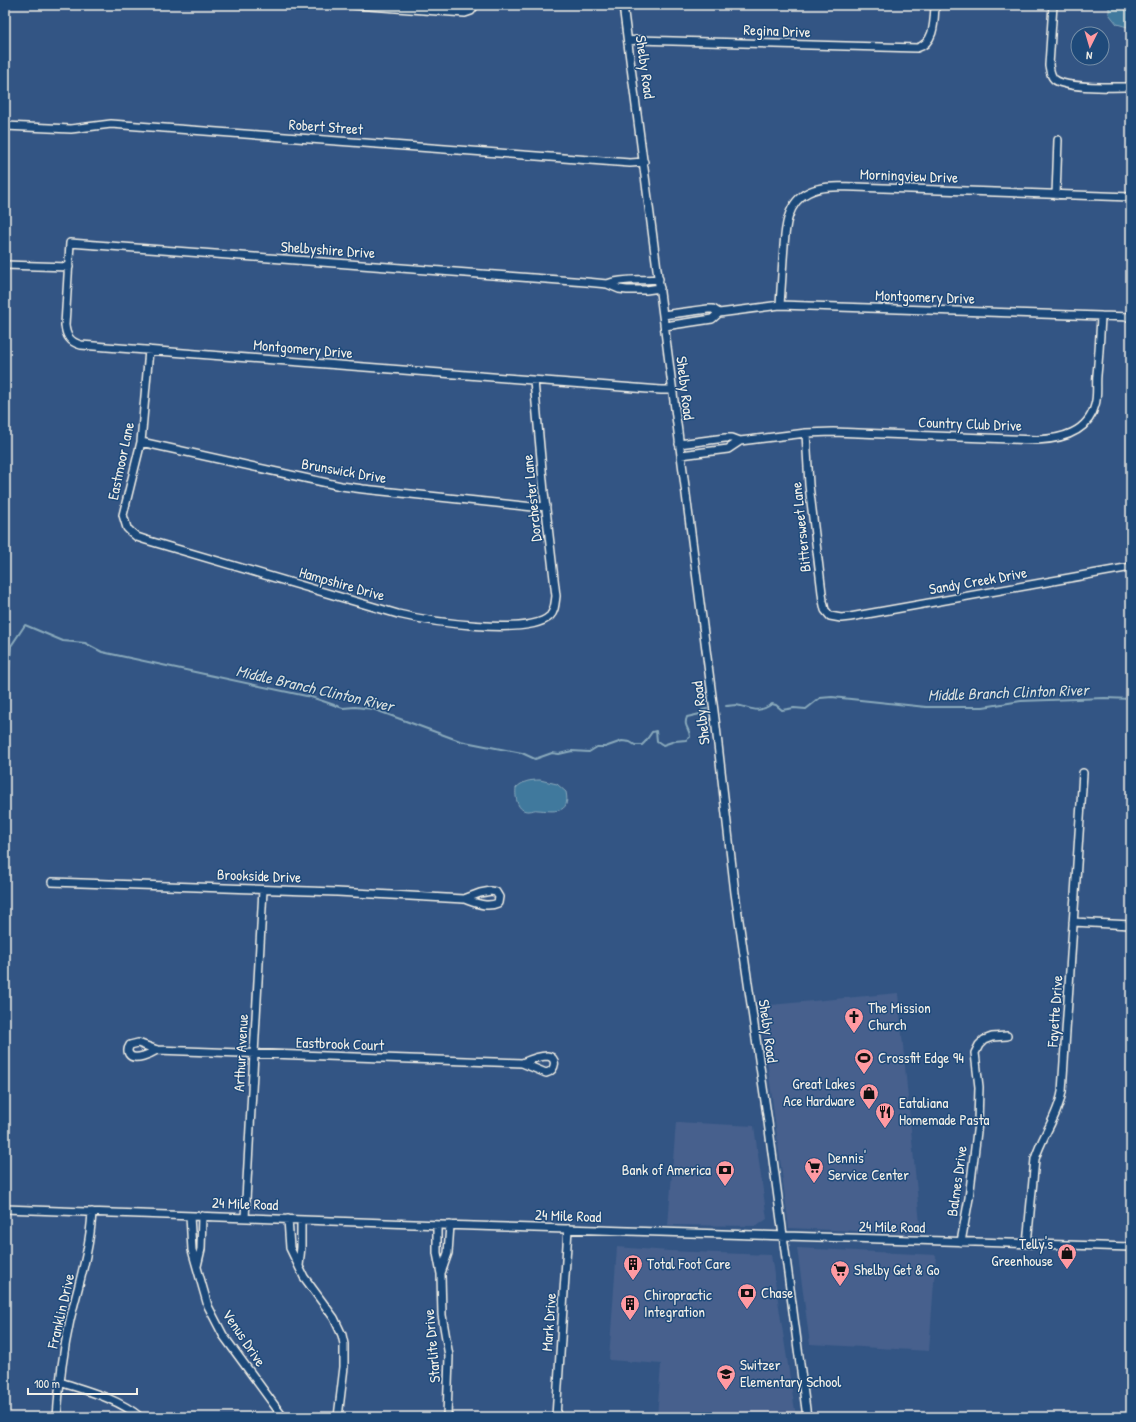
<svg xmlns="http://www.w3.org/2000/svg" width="1136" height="1422" font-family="'Patrick Hand',sans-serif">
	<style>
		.built { fill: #46618d }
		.water { fill: #41799d; stroke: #89a9bb }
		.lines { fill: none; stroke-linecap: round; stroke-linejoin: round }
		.stream { stroke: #89a9bb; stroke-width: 2 }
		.minor-casing { stroke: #f4f1e8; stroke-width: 10 }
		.minor { stroke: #1f4a7a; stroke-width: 7 }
		.labels { text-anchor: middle; stroke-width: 3; stroke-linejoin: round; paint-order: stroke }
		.street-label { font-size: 15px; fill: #f4f1e8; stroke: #1f4a7a }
		.poi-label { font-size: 15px; fill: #f4f1e8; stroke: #1f4a7a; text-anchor: start }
		.water-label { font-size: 16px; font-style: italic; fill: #d9dfdd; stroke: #1f4a7a }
	</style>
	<rect width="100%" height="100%" fill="#335584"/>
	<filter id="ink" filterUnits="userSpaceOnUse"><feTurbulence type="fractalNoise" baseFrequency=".025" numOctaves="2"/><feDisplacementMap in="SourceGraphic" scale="8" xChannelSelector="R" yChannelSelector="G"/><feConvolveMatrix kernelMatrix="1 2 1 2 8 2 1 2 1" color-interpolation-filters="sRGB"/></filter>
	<g filter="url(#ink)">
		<!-- built -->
		<path class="built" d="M898,993L921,1234L789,1228L760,1006Z
			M676,1122L754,1126L767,1219L757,1226L668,1225Z
			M617,1247L669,1251L771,1255L796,1417H657L661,1364L609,1360Z
			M797,1248L936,1255L929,1351L810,1344Z"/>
		<!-- water -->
		<path class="water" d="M1109,5H1131V28L1117,24L1109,14Z
			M540,780L557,784L566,792C571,815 553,811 538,810C534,809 533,811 529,811C517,812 515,797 516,788C523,781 530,780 540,780Z"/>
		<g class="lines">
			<!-- stream -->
			<path class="stream" d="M5,674L9,671L11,646L25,625L63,641L85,643L102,652L311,697L343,708L355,707L373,709L460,741L522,753L535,759L552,753L559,754L572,751L589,752L597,747H605L622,741L630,742L635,745H642L645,742L652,732L656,731L657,741L663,745L675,741L686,740L690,737C690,728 683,727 687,717L700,714L702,710L707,709
				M726,706C729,706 733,705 736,705C751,707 756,715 772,704L776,705L782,710L794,708L806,709L820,698L832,697L926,707H983L1021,701L1105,698L1131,699
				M5,710L6,711L5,712"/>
			<defs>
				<path id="minor" d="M355,5L465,13L471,11L475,5
					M623,5L716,727L735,893L768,1122L807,1417
					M1053,5L1049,65C1050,70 1050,75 1054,79C1065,89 1115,87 1131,87
					M628,41L638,40L917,48C935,43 934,21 935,5
					M5,126L71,129L111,124L630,163L644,162
					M1056,195L1058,140
					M5,265L69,267
					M607,284C624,278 641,281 659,279
					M660,288L646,290H627L619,289L607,284L586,282L70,243L65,325C66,336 70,342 81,345L661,390H672
					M780,305C781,290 782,274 783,259C785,235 784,203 809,192C823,185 840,187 855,187L1131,197
					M663,315L708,309H713L719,313L780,305L1131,317
					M665,326L712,319L719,313
					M149,350L141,442L123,515L127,528L131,532L137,537L146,540L398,614C427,621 528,637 550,616C555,611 555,603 556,596L544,492L534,381
					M806,433L809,485L823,601L825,610L830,616L841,618L850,617L1131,567
					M740,441L806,433L833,432L1037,440C1061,439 1088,433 1095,405C1098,396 1096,384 1097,375C1099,355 1100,336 1101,316
					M141,442L341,486L363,489L533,507L546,506
					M679,444L725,438H732L740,441L728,449L681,455
					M52,882L337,892L464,899
					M491,891L496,892L499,897L498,903C487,908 476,903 464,899L480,893Z
					M1073,922L1131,925
					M157,1050C152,1053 134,1062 129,1054C127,1051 128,1048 130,1045L138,1043L157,1050L522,1063L546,1073C556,1071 558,1057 547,1056C539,1056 529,1060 522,1063
					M5,1209C150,1213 295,1220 441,1225C671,1232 901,1240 1131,1247
					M190,1216L192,1250L208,1306L223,1335L283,1417
					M245,1218L263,890
					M288,1219L290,1248L304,1277L334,1318L342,1335L344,1344V1367L338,1417
					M437,1225V1253L441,1274L442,1315L449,1356L447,1417
					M961,1242L969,1198L978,1123L979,1087L975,1053L979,1045L984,1040L992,1037L1007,1036
					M1027,1244L1035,1159C1042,1136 1058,1116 1062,1092L1083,773
					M197,1266L201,1249L202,1216
					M299,1266L301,1247V1220
					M441,1273L448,1253L450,1225
					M60,1382C87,1391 117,1398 140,1417
					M57,1417C59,1385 63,1352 70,1320C79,1283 90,1250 92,1212
					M556,1417L568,1229"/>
			</defs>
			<!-- minor casing -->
			<use href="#minor" class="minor-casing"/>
			<!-- minor -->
			<use href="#minor" class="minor"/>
		</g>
	</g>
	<!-- icons -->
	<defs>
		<symbol id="church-pin" viewBox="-11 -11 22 30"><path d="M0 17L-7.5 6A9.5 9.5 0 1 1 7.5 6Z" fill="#ff9aa2" stroke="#1f4a7a"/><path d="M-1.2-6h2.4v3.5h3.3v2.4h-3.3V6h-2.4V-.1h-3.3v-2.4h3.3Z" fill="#111"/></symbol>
		<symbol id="stadium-pin" viewBox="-11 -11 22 30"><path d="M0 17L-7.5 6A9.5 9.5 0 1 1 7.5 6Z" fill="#ff9aa2" stroke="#1f4a7a"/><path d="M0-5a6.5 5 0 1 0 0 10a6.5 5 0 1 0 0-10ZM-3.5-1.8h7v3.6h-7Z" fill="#111"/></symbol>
		<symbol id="shop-pin" viewBox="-11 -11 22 30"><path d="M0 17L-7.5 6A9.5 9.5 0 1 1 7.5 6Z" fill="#ff9aa2" stroke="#1f4a7a"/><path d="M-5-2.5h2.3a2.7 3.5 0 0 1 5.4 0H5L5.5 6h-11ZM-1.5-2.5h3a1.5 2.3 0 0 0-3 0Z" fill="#111"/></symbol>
		<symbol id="restaurant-pin" viewBox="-11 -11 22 30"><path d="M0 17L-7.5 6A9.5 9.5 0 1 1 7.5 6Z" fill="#ff9aa2" stroke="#1f4a7a"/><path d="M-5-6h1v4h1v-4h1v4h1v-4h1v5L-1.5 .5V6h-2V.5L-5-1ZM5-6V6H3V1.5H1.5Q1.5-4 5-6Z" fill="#111"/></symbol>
		<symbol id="supermarket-pin" viewBox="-11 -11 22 30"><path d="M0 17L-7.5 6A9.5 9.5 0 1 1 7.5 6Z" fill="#ff9aa2" stroke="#1f4a7a"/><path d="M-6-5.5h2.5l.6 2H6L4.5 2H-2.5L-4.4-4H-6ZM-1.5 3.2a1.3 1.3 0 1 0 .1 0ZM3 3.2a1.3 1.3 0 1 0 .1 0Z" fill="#111"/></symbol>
		<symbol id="bank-pin" viewBox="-11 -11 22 30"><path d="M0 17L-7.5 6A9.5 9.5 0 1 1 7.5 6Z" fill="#ff9aa2" stroke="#1f4a7a"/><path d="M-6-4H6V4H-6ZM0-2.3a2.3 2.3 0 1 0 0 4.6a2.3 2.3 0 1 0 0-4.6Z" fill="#111"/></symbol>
		<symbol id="building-pin" viewBox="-11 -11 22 30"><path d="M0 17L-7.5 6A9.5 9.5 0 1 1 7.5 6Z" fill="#ff9aa2" stroke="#1f4a7a"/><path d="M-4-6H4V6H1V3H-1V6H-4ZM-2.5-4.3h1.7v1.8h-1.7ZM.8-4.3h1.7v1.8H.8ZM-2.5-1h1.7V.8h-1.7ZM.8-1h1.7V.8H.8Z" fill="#111"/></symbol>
		<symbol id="school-pin" viewBox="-11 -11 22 30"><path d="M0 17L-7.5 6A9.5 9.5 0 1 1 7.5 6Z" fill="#ff9aa2" stroke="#1f4a7a"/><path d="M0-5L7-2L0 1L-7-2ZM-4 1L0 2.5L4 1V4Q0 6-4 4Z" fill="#111"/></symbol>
	</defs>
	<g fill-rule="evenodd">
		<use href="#church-pin" x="843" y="1006" width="22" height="30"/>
		<use href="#stadium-pin" x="853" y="1047" width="22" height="30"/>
		<use href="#shop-pin" x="858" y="1082" width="22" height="30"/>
		<use href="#restaurant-pin" x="874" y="1101" width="22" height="30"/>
		<use href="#supermarket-pin" x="803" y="1156" width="22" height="30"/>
		<use href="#bank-pin" x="714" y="1159" width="22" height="30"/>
		<use href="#shop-pin" x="1056" y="1242" width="22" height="30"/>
		<use href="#building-pin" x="622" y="1253" width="22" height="30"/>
		<use href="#supermarket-pin" x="829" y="1259" width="22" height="30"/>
		<use href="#bank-pin" x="736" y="1282" width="22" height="30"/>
		<use href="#building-pin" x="619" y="1293" width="22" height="30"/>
		<use href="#school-pin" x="715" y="1363" width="22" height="30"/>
	</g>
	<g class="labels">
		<!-- street labels -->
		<g class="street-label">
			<text transform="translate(777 31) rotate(2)" y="5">Regina Drive</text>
			<text transform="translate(645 67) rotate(82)" y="5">Shelby Road</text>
			<text transform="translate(326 127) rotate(4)" y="5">Robert Street</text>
			<text transform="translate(909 176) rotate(2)" y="5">Morningview Drive</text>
			<text transform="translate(328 250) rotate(4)" y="5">Shelbyshire Drive</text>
			<text transform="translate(925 297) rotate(2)" y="5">Montgomery Drive</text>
			<text transform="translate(303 349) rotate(5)" y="5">Montgomery Drive</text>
			<text transform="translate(685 388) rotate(83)" y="5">Shelby Road</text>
			<text transform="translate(970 424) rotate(2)" y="5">Country Club Drive</text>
			<text transform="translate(121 461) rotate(-78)" y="5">Eastmoor Lane</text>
			<text transform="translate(344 471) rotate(10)" y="5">Brunswick Drive</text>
			<text transform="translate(532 498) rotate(-96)" y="5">Dorchester Lane</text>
			<text transform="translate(801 527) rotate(-96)" y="5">Bittersweet Lane</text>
			<text transform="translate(978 581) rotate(-10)" y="5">Sandy Creek Drive</text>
			<text transform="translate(342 584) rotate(16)" y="5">Hampshire Drive</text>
			<text transform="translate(701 713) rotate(-97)" y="5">Shelby Road</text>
			<text transform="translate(259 876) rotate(2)" y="5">Brookside Drive</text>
			<text transform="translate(1055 1011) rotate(-86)" y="5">Fayette Drive</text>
			<text transform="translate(768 1031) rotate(82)" y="5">Shelby Road</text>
			<text transform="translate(340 1044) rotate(2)" y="5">Eastbrook Court</text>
			<text transform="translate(241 1053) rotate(-87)" y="5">Arthur Avenue</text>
			<text transform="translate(957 1181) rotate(-82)" y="5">Balmes Drive</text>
			<text transform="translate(245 1204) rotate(2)" y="5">24 Mile Road</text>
			<text transform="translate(568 1216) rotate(2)" y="5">24 Mile Road</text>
			<text transform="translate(892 1227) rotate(1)" y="5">24 Mile Road</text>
			<text transform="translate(61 1311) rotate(-77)" y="5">Franklin Drive</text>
			<text transform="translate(549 1322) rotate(-86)" y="5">Mark Drive</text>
			<text transform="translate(244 1338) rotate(56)" y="5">Venus Drive</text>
			<text transform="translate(432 1346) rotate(-95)" y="5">Starlite Drive</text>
		</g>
		<!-- poi labels -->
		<g class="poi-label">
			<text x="868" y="1013">The Mission<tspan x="868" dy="17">Church</tspan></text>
			<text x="878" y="1063">Crossfit Edge 94</text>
			<text x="855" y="1089" text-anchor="end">Great Lakes<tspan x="855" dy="17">Ace Hardware</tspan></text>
			<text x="899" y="1108">Eataliana<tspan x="899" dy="17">Homemade Pasta</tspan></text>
			<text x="828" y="1163">Dennis'<tspan x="828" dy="17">Service Center</tspan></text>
			<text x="711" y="1175" text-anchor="end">Bank of America</text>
			<text x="1053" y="1249" text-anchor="end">Telly's<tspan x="1053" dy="17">Greenhouse</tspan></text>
			<text x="647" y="1269">Total Foot Care</text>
			<text x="854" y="1275">Shelby Get &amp; Go</text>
			<text x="761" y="1298">Chase</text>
			<text x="644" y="1300">Chiropractic<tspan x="644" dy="17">Integration</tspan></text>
			<text x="740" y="1370">Switzer<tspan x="740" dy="17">Elementary School</tspan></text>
		</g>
		<!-- water labels -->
		<g class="water-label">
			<text transform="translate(315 688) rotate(13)" y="6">Middle Branch Clinton River</text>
			<text transform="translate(1008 692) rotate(-2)" y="6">Middle Branch Clinton River</text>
		</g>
	</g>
	<!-- margin -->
	<rect width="1136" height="1422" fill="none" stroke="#1f4a7a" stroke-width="20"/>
	<rect x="10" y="10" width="1116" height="1402" fill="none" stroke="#f4f1e8" stroke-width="1.5" filter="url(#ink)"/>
	<!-- north arrow -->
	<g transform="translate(1090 46) rotate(185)"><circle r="19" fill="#1f4a7a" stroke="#748da6"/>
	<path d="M0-3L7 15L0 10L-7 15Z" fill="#ff9aa2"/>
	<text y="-6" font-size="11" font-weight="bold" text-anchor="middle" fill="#f4f1e8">N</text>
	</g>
	<!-- scale -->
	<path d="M28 1388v6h109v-6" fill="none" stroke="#f4f1e8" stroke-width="2"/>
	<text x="34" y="1388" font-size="12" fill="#f4f1e8" stroke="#1f4a7a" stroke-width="3" paint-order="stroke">100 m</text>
</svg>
